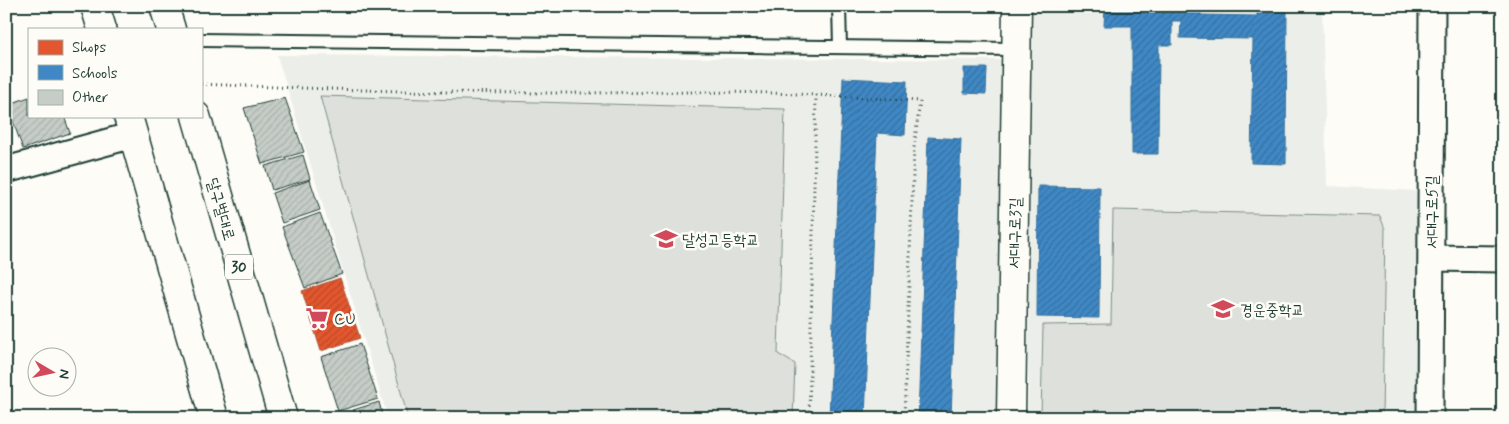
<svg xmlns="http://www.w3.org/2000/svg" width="1509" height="424" font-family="Mynerve,'Poor Story',sans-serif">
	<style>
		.built { fill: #eceee9 }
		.pitch { fill: #dde0db; stroke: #7e8e88 }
		.shops { fill: url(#shops-hatch); stroke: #a94f30 }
		.schools { fill: url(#schools-hatch); stroke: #35729a }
		.building { fill: url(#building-hatch); stroke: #1f3d34 }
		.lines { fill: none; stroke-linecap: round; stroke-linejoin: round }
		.service-casing { stroke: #1f3d34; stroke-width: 16 }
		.minor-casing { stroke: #1f3d34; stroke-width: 29 }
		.tertiary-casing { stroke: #1f3d34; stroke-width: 31 }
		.primary-casing { stroke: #1f3d34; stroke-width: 31 }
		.path { stroke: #1f3d34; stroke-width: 3; stroke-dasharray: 1 4; stroke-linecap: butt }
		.service { stroke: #fdfcf7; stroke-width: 12 }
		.minor { stroke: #fdfcf7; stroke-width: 25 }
		.tertiary { stroke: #fdfcf7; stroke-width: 28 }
		.primary { stroke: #fdfcf7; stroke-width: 28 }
		.labels { text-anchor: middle; stroke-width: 5; stroke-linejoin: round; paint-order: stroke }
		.shield { fill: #fdfcf7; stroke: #62766e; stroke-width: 1 }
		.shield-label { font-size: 15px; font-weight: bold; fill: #1f3d34 }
		.street-label { font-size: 16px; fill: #1f3d34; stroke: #fdfcf7 }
		.poi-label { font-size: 16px; fill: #1f3d34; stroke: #fdfcf7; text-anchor: start }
	</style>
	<defs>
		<pattern id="shops-hatch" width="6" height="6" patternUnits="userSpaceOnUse" patternTransform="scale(1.25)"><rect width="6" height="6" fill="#e4572e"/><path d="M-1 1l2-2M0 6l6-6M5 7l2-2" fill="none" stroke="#b84928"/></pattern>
		<pattern id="schools-hatch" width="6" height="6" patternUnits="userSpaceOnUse" patternTransform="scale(1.25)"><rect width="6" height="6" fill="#3f88c5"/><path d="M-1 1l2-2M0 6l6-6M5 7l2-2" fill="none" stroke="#3470a1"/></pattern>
		<pattern id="building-hatch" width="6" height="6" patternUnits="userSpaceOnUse" patternTransform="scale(1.25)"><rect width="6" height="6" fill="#c6cdc7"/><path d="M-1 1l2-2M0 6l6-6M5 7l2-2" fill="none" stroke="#aab1ac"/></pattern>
	</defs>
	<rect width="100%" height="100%" fill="#fdfcf7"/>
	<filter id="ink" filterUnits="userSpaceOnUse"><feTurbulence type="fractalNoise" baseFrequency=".02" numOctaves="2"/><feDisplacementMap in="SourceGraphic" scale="10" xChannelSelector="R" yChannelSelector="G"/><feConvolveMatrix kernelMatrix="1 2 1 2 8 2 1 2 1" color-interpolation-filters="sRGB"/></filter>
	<g filter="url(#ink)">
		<!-- built -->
		<path class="built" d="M1031,6H1322L1327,186L1416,191L1419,201L1415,418H1028Z
			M277,55L1001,60L996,418H388Z"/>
		<!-- pitch -->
		<path class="pitch" d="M320,96L785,109L778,354L795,364L793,418H408Z
			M1113,210L1380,216L1385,229L1382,418H1041L1043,325L1111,324Z"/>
		<!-- shops -->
		<path class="shops" d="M303,6H400L399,10Z
			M423,6H530V8L422,10Z
			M340,278L360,338L321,351L302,291Z"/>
		<!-- schools -->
		<path class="schools" d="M1105,6H1201V15L1257,16V6H1287L1286,164L1251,163L1253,39L1180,38L1181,21H1172V45H1159L1158,154H1132V26H1104Z
			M964,68H987L986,94L964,93Z
			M843,78L907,81L905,135L877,133L865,418H829Z
			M928,137L961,139L951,418H918Z
			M1038,186L1100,187L1099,318L1037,317Z"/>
		<!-- building -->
		<path class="building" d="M29,97V116H64L70,133L23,149L7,105Z
			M285,98L304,152L262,164L244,108Z
			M303,155L310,179L272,190L265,166Z
			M310,180L320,210L282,223L272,193Z
			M320,213L342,274L305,288L282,227Z
			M360,344L378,399L338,411L321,357Z
			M379,402L383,418H356L353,410Z"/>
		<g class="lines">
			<defs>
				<path id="service" d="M839,6L840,47
					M201,40L1016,49"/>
				<path id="minor" d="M6,170L133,135
					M1431,258L1503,259
					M1430,418L1432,6"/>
				<path id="tertiary" d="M1011,418L1017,6"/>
				<path id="primary" d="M95,6L102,29
					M164,6L171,29
					M128,116L214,418
					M196,116L283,418"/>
			</defs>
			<!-- service casing -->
			<use href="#service" class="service-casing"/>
			<!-- minor casing -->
			<use href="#minor" class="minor-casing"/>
			<!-- tertiary casing -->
			<use href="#tertiary" class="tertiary-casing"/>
			<!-- primary casing -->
			<use href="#primary" class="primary-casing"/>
			<!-- path -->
			<path class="path" d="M201,84C319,89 436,93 554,93C641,93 729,90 816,95L809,418
				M816,95L920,101L914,148L904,418"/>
			<!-- service -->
			<use href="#service" class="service"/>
			<!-- minor -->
			<use href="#minor" class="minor"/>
			<!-- tertiary -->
			<use href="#tertiary" class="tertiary"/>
			<!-- primary -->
			<use href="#primary" class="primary"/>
		</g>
	</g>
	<!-- icons -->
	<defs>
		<symbol id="school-bare" viewBox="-9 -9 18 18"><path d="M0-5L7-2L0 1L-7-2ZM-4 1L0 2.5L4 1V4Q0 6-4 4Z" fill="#d1495b" stroke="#fdfcf7" stroke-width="2.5" paint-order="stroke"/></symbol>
		<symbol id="supermarket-bare" viewBox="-9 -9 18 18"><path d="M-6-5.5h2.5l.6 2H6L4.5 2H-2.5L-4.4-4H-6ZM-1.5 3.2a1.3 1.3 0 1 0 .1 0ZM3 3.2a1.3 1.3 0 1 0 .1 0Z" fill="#d1495b" stroke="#fdfcf7" stroke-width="2.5" paint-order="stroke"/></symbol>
	</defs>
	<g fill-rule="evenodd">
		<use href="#school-bare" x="650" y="223" width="32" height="32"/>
		<use href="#school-bare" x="1207" y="293" width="32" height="32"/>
		<use href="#supermarket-bare" x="301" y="302" width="32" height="32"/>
	</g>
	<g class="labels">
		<!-- shield labels -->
		<rect class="shield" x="225" y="254.5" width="28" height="25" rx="4"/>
		<g class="shield-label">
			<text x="239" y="272">30</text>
		</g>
		<!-- street labels -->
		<g class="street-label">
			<text transform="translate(222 209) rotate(74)" y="6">달구벌대로</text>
			<text transform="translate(1431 212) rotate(-90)" y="6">서대구로5길</text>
			<text transform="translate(1014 233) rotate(-89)" y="6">서대구로3길</text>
		</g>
		<!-- poi labels -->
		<g class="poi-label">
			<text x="682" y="245">달성고등학교</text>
			<text x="1240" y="315">경운중학교</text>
			<text x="334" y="324">CU</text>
		</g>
	</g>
	<!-- margin -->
	<rect width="1509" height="424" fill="none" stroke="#fdfcf7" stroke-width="25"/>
	<rect x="12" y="12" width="1484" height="399" fill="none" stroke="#1f3d34" stroke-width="2" filter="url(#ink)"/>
	<!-- legend -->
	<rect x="28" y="28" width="175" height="90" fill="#fdfcf7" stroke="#a4b0a9"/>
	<rect x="38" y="40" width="25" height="15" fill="#e4572e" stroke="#a4b0a9"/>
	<text x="72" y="52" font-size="15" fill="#1f3d34">Shops</text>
	<rect x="38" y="65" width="25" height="15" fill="#3f88c5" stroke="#a4b0a9"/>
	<text x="72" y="78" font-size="15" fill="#1f3d34">Schools</text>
	<rect x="38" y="90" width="25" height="15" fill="#c6cdc7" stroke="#a4b0a9"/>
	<text x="72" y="102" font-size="15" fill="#1f3d34">Other</text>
	<!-- north arrow -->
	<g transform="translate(52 372) rotate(99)"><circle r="24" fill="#fdfcf7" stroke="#a4b0a9"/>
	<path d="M0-4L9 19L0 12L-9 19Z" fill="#d1495b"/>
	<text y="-8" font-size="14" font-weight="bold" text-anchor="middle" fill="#1f3d34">N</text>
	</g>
</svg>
